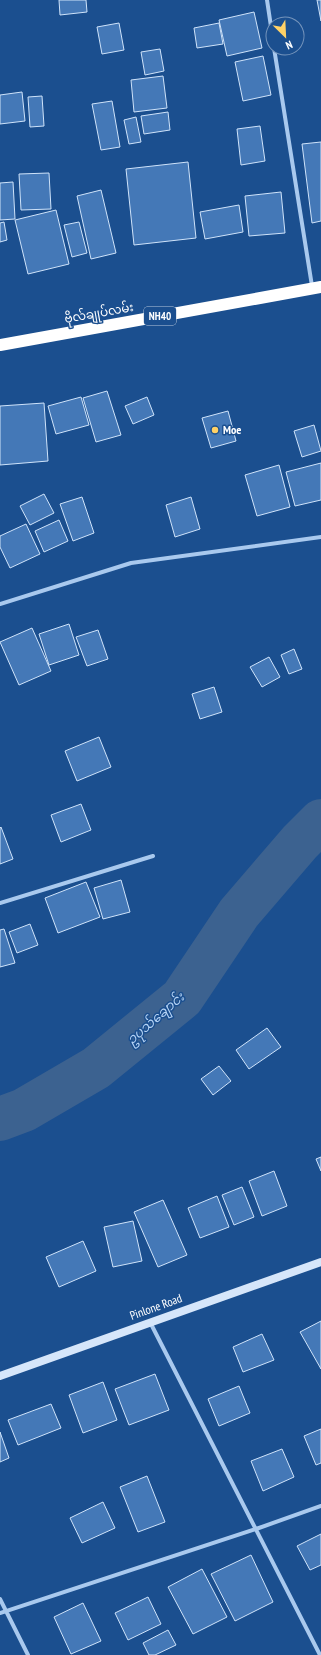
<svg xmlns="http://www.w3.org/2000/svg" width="321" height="1655" font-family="'PT Sans Narrow','Noto Sans Myanmar',sans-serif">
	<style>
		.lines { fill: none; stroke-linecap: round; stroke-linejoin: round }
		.river { stroke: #3c6290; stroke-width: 44 }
		.building { fill: #4478b7; stroke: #cfe3fa }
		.street { stroke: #a9c9ee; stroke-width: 4 }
		.secondary { stroke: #d6e6fa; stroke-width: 8 }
		.highway { stroke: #fff; stroke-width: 12 }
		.poi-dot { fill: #ffd166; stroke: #1b4f8f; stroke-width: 1.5 }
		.labels { text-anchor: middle; stroke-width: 3; stroke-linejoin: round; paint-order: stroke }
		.shield { fill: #1b4f8f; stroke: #bbcadd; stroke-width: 1 }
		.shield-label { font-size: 11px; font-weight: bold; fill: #fff }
		.street-label { font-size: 12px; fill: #fff; stroke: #1b4f8f }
		.poi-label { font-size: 12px; font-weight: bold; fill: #fff; stroke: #1b4f8f; text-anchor: start }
		.water-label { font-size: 13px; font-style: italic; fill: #b5d3f5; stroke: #1b4f8f }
	</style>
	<rect width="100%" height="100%" fill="#1b4f8f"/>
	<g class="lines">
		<!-- river -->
		<path class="river" d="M0,1119L24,1110L96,1068L182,998L239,913L300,842L321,821"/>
	</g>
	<!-- building -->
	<path class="building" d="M59,0H86L87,12L60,15Z
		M317,0H321V21Z
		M254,12L262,48L227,56L219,20Z
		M119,23L124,50L102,54L97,27Z
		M219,23L223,44L197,48L194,28Z
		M160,49L164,71L145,75L141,52Z
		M263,56L271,95L243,101L235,62Z
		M163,76L167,108L134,112L131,80Z
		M22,92L25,121L0,124V95Z
		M42,96L44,126L30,127L28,97Z
		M112,101L120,147L101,150L92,104Z
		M168,112L170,130L144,134L141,116Z
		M136,117L141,142L129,144L124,120Z
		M260,126L265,161L241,165L237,129Z
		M321,142V221L312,223L302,144Z
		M188,162L196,238L134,245L126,169Z
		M49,173L51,209L21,210L19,174Z
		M13,182L15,219L0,220V183Z
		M101,190L116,253L91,259L77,196Z
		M281,192L285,233L249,236L245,196Z
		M239,205L243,232L205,239L200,212Z
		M56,210L69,264L28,274L15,220Z
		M4,222L7,240L0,242V223Z
		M79,222L87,253L72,257L64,225Z
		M107,391L121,435L96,442L83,398Z
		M81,397L89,425L56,434L48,406Z
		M147,397L154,415L133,424L125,406Z
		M44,403L48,461L0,465V406Z
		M228,411L236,441L211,448L202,418Z
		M314,425L321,451L302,457L294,431Z
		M321,463V500L295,506L286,472Z
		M279,465L290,507L257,516L245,475Z
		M44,494L54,513L30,525L20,506Z
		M82,497L94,533L73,541L60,504Z
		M191,497L200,529L175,537L166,505Z
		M59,520L68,541L44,552L35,531Z
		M26,524L40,554L10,568L0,547V536Z
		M69,624L79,655L49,665L39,634Z
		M32,628L51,671L19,685L0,642Z
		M98,630L108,659L87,666L76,637Z
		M294,649L302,669L289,674L281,655Z
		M269,657L280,677L262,687L250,667Z
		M214,687L222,712L200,719L192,694Z
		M99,737L111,767L77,781L65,751Z
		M81,804L91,830L61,842L51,815Z
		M1,827L13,859L0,864V828Z
		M121,880L130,912L103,919L94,888Z
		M86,882L100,917L58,933L45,898Z
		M30,924L38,945L17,953L9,932Z
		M4,929L15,963L0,967V930Z
		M267,1028L281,1047L249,1069L236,1050Z
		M219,1066L231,1081L213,1095L201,1079Z
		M321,1157V1171L316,1159Z
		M274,1171L287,1206L262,1216L249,1181Z
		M242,1187L254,1217L234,1225L222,1195Z
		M217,1196L229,1227L200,1238L188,1208Z
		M163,1200L187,1255L158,1267L134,1212Z
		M133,1221L142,1261L113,1267L104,1227Z
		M83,1241L96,1271L59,1287L46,1257Z
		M321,1321V1369L300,1332Z
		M262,1334L274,1360L243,1372L233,1347Z
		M155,1374L169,1410L129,1425L115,1389Z
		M103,1382L117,1420L83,1433L69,1395Z
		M239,1386L250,1413L219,1426L208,1399Z
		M51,1404L61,1428L18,1445L8,1420Z
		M321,1429V1463L316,1465L304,1436Z
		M0,1432L9,1458L0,1462Z
		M282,1449L294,1477L263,1491L251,1461Z
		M147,1476L165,1522L138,1532L120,1487Z
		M103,1502L115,1528L82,1543L70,1518Z
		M321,1534V1565L310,1570L297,1546Z
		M251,1555L273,1602L235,1621L211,1574Z
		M202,1569L227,1617L193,1634L168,1587Z
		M148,1597L161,1624L128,1640L115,1613Z
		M83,1603L101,1641L71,1654L54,1617Z
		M168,1630L176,1645L155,1655H149L143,1643Z"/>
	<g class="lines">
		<!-- street -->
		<path class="street" d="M267,0L273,40
			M274,48L312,286
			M0,604L131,563L321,537
			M0,903L153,856
			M150,1322L320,1655
			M0,1599L28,1655
			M0,1613L256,1529L321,1506"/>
		<!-- secondary -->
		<path class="secondary" d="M0,1376L321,1262"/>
		<!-- highway -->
		<path class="highway" d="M0,345L321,287"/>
	</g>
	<!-- markers -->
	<circle class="poi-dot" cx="215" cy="430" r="4"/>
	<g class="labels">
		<!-- shield labels -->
		<rect class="shield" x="144" y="307" width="32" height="18" rx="3"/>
		<g class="shield-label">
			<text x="160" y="320">NH40</text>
		</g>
		<!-- street labels -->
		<g class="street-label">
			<text transform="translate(99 313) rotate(-10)" y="4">ဗိုလ်ချုပ်လမ်း</text>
			<text transform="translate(156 1307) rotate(-20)" y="4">Pinlone Road</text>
		</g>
		<!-- poi labels -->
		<g class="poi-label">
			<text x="223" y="434">Moe</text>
		</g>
		<!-- water labels -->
		<g class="water-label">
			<text transform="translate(155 1018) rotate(-41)" y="5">ဥပုသ်ချောင်း</text>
		</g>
	</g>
	<!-- north arrow -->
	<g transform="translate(285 36) rotate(156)"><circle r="19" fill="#1b4f8f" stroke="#7695bc"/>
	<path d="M0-3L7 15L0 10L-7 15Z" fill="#ffd166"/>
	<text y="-6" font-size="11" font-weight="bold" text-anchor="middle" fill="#ffffff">N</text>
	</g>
</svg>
